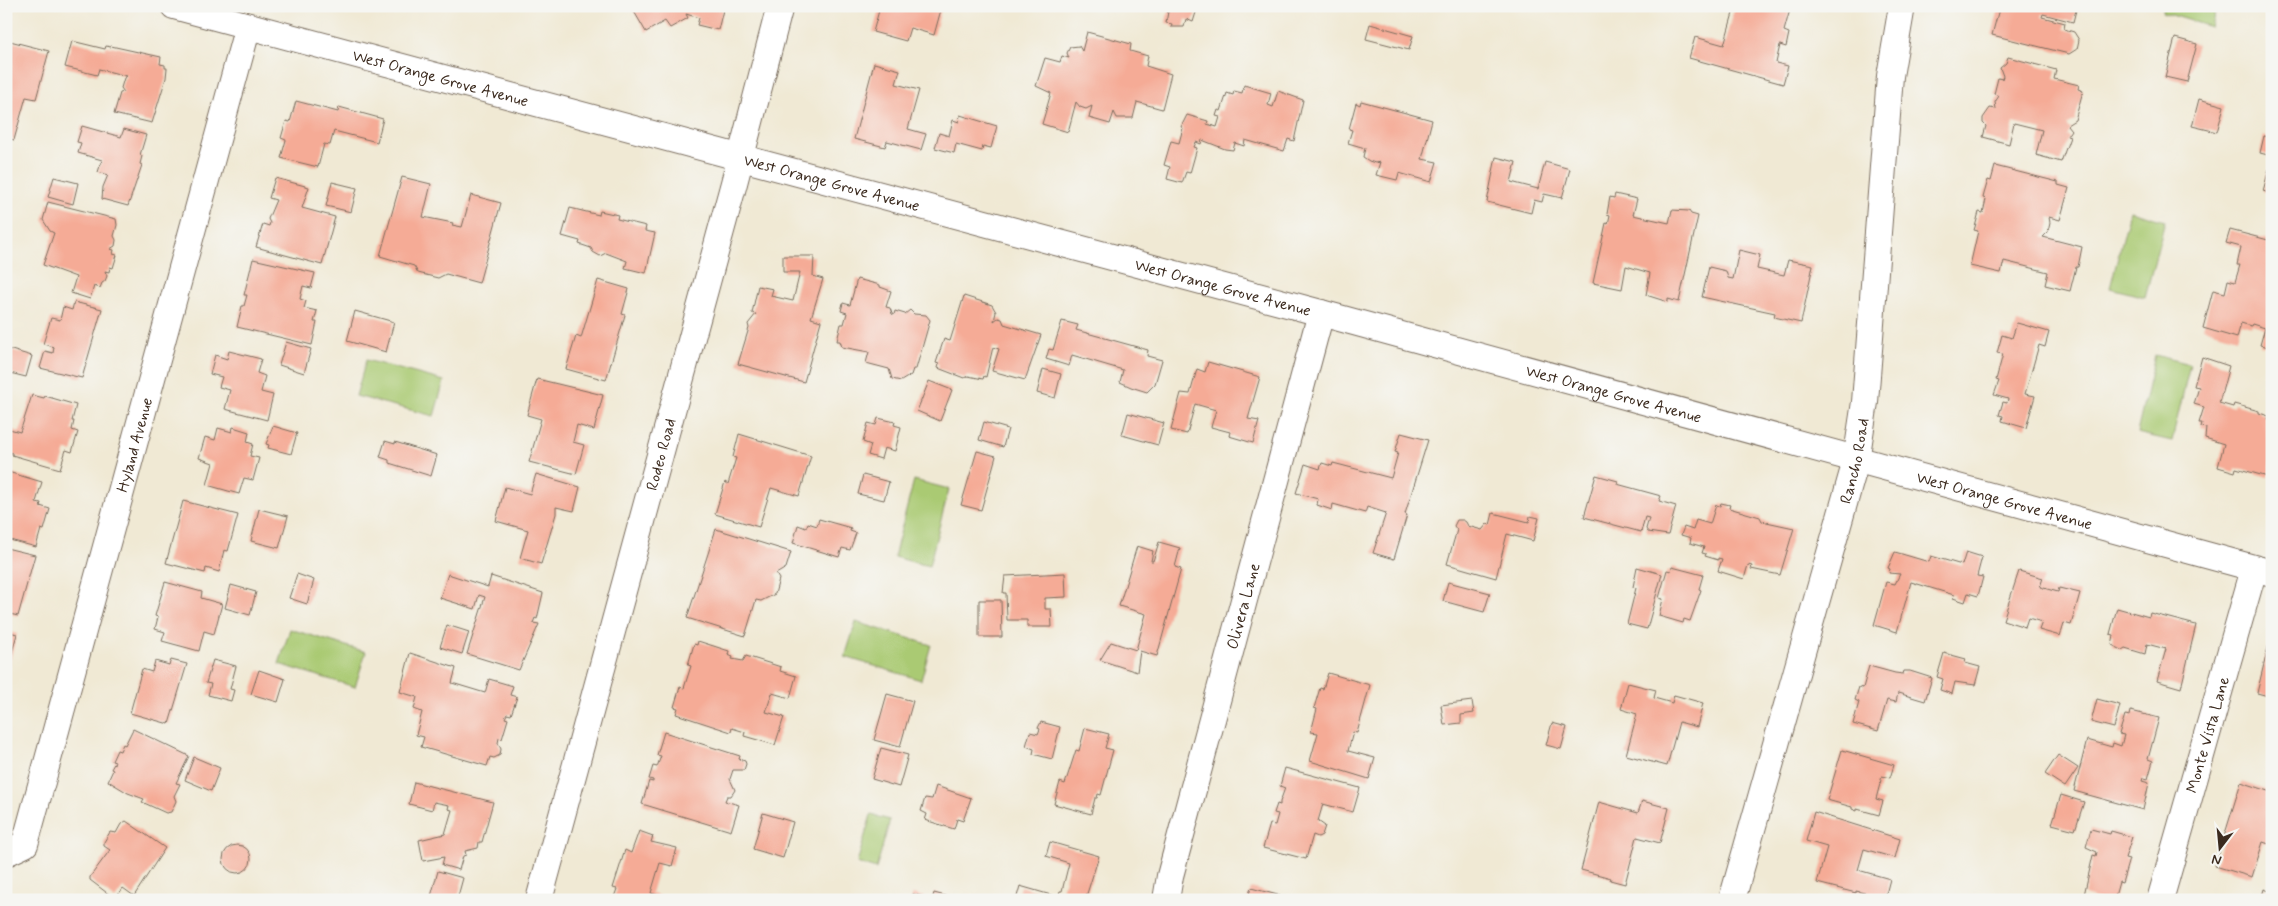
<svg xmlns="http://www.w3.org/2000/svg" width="2278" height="906" font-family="Mynerve,sans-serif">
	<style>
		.green { fill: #aaca73; stroke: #727a48 }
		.building { fill: #f5ab96 }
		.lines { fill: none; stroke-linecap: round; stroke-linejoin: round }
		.minor-casing { stroke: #7a6d5e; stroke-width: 28 }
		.minor { stroke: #fff; stroke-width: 26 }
		.labels { text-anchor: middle; stroke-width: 4; stroke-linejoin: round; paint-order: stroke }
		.street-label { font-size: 16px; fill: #3b2a1e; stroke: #f6f6f2 }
	</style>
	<rect width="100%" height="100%" fill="#f6f6f2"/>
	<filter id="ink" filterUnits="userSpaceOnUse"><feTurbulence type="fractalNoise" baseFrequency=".02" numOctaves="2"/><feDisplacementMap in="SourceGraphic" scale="10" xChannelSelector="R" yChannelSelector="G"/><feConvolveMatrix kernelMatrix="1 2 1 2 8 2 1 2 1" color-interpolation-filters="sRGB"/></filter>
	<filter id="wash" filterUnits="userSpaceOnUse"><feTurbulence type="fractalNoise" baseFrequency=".0096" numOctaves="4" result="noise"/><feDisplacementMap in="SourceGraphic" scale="20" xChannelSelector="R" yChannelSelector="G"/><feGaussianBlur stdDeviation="1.12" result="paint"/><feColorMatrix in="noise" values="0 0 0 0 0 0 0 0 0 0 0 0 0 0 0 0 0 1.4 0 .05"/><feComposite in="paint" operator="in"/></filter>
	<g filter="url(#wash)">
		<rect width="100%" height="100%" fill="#f0e9d4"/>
		<!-- green -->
		<path class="green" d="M2164,6H2211L2216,8L2211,27L2162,12Z
			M2130,211L2165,221L2145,297L2110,288Z
			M2155,355L2190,364L2172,441L2137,433Z
			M366,360L444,381L434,416L356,396Z
			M914,480L949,489L929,566L894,557Z
			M856,622L931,645L921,680L845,657Z
			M290,629L366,652L355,687L279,664Z
			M871,815L890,820L876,869L857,863Z"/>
		<g id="blocks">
			<!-- building -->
			<path class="building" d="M634,6H724L718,30L697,25L699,18L686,14L688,18L670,28L665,21L646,32L632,8Z
				M893,6H942L934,35L910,28L906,41L873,32L880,7L893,10Z
				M1169,6H1198L1193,22L1186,19L1184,27H1171L1172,24L1166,23Z
				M1735,6H1791L1784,31L1789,33L1786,47L1780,45L1776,63L1788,66L1783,84L1689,58L1695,37L1724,45Z
				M2004,6H2077L2073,22L2043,14L2042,17L2065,23L2064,29L2074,32L2079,40L2077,49L2069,54L1992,35L1999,9L2003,10Z
				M1370,24L1413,36L1409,50L1366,39Z
				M1087,32L1131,44L1130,51L1148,56L1146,66L1171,74L1162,109L1137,102L1133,118H1117L1114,112L1110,124L1089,118L1092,106L1086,109L1080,107L1076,102L1068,132L1042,124L1051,93L1036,86L1045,58L1060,62L1062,56L1069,58L1067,53L1070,47L1079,46L1082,51Z
				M2175,38L2197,44L2187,82L2165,77Z
				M6,40L49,51L36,99L26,97L14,140L6,138Z
				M72,41L105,49L106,46L111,47V46L161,57L160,64L165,65V68H167L166,78L152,123L114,114L120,93L124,92L121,88L124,78L127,76L99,69L97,75L65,67Z
				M2008,57L2056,70L2054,79L2079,85L2078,89L2083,91L2075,120L2067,125L2071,130L2067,136L2070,137L2061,162L2036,155L2042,130L2014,123L2009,144L1983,137L1986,126L1983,123V118L1990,108L1996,109L1995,102L1999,96L1994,94L1998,78L2002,79L2003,76L2000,68L2006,63Z
				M874,63L900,70L896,84L919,90L908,129L926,134L921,150L887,141L885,147L854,139Z
				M1244,85L1271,93L1268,105L1273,107L1278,91L1303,100L1294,141L1288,139L1284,151L1245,140L1244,146L1235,143L1233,150L1225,149L1202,140L1201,144L1196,142L1194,147L1197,148L1190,173L1186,172L1182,183L1167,179L1170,167L1164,165L1171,141L1179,143L1183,128L1181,127L1187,115L1208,121L1207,124L1217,127L1220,117L1216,116L1218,110L1221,111L1227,93L1233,95L1234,91L1242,93Z
				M2199,99L2224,106L2217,132L2192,126Z
				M296,101L338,112L339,107L383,119L377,142L334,131L330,145L324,144L318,167L281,158L286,140L281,138L286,121L290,122Z
				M1361,101L1432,120L1422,159L1437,162L1431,182L1399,173L1397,180L1376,175L1380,162L1375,163L1369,161L1363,157L1365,148L1348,143L1352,130L1349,129L1356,103L1360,105Z
				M960,115L997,126L991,148L983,146L982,151L956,144L954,153L935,148L939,133L949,136L953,120L959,122Z
				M82,126L121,137L124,129L146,135L140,155L142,156L140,164L142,165L128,206L102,199L103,187L108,175L98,172L102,160L78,153L81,143L77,142Z
				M2264,136L2272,138V156L2260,153Z
				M1496,157L1516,162L1511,182L1538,189L1545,162L1570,169L1562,198L1544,194L1542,202L1534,200L1531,213L1487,202Z
				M1995,166L2058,182V185L2069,188L2060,220L2049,217L2050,223L2048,232L2043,237L2082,247L2078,267H2076L2070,291L2045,285L2048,272L2004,261L2001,273L1970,266L1978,231L1974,230L1975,227L1979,212L1983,213L1986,199L1983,198L1984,194L1988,180L1991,181Z
				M2272,168V194L2263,191L2269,169Z
				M54,177L78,183L73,204L48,197Z
				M402,177L431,184L423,217L453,223L452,225L462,227L471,195L501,203L479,283L446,274L438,278L418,273L414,266L380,256Z
				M275,178L309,187L302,208L335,217L322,265L256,247L263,224L269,226L270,223L268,219L276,200L269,198Z
				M332,182L357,188L351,212L326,206Z
				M1615,194L1637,199L1633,215L1669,223L1672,210L1689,211L1691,214L1698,216L1679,302L1668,299V302L1646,295L1650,273L1626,266L1622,289L1593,283L1606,223L1608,224L1610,215L1607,214L1610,197L1614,198Z
				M48,202L116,219L117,225L114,236L116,240L115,246L110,249L114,250L113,254L117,255L113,268L110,267L109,272L105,271L107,276L105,281L102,283L100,288L94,286L90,299L71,293L76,277L43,265L54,233L50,231L43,220Z
				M570,208L599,215L600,211L618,215L617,219L646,226L645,231L655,233L646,273L625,268L627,261L606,253L600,256L593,252L591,248L579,244L580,241L562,236Z
				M2230,230L2272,241V348L2260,345L2265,328L2252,324L2251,326L2241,323L2237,338L2203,328L2213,290L2225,293L2228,280L2235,282L2240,265H2237L2241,247L2226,243Z
				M1739,250L1760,255L1757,269L1784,275L1788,260L1813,265L1801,323L1774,317L1775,313L1702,297L1709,267L1726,271L1728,278L1733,279Z
				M783,256H814L813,276L823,279L811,318L821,321L804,382L738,364L749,328L748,324L756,314L752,313L758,286L773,289L771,296L793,301L800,272H783Z
				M253,259L315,273L311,288L303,286L300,299L306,301L304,308L317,311L314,322H317L312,345L237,327L242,306H244L247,295H244Z
				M857,279L880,285V287L891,291L886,307L890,308L892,314L894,315L895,311L905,314L910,310L914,314L926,315L930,320L916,369H913L911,375L901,381L892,379L889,369L866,363L869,352L842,347L840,341H837L841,324H844L847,313L841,311L843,303L850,305Z
				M598,280L629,289L622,314L625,315L606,380L566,369L576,336L581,338Z
				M964,296L992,305L996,312L994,321L998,318L1002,319L1004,324L1041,335L1025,380L992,371L999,349L993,347L986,377L984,376L983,379L968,376L964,378L938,368L939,364L936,363L944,339L950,341Z
				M74,302L102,309L82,378L40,368L45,351L53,353L54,347L43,344L51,318L60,320L63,307L72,310Z
				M355,311L394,322L386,352L347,341Z
				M1062,321L1078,325L1076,330L1148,350L1147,356L1162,360L1155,384L1147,392L1131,387L1120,382L1123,370L1072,355L1069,366L1046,359L1049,349L1053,350Z
				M2017,323L2049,332L2045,347L2039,345L2025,394L2035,396L2026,428L2002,421L2003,416L1999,415L2003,402L2007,403L2008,399L1994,395L1999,381L1996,380L2003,354L1997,353L2002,335L2012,338Z
				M286,342L311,349L304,373L279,365Z
				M8,349L32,356L26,377L6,372Z
				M229,351L261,359L257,373L265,376L261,392L273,395L267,420L225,409L230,390L219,387L222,377L210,374L215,355L227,359Z
				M2202,357L2229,366L2219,403L2233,407L2234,404L2259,411V413L2269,416L2268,419L2272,420V461L2268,477L2236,468L2235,472L2218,467L2224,444L2205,438L2206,428L2201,427L2202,423H2199L2204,407L2194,404L2199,387L2194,386Z
				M1208,362L1260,377L1248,419L1259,421L1253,443L1229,436L1230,432L1211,427L1216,410L1195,404L1187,434L1171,430L1181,393L1190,394L1197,369L1205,372Z
				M1043,369L1061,374L1055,398L1037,393Z
				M537,379L603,395L594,430L577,425L573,442L584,445L576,474L529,462L541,419L527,415Z
				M929,381L952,390L940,421L917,411Z
				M32,395L44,398L45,396L76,405L72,421H74L72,430L78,432L72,452L66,450L60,469L12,455V453L6,451V428L20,432Z
				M1128,413L1164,423L1158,445L1122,435Z
				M878,418L895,422L894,425L901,427L895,451L884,448L881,459L868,455L871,445L863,442L868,423L876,425Z
				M984,422L1008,429L1003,447L979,440Z
				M273,426L297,433L291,454L268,448L269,445L266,444Z
				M233,427L249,432L247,442L253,444L250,456L259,458L253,480L244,478L239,494L207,485L213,463L199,458L205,437L215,440L218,428L232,432Z
				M1401,433L1428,440L1405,514L1407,515L1394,559L1373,553L1386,513L1367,507L1365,513L1333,504L1332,510L1317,505L1318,499L1296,493L1305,464L1320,469L1322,463L1332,466L1333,463L1391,478L1398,453L1395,452Z
				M739,434L811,456L799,496L771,488L759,527L715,514L725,482L728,484L736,458L733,457Z
				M385,441L395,444V442L437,455L431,476L389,463V460L380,457Z
				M977,451L996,456L981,510L961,505Z
				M8,472L42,482L36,502L41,503L40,506L50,509L44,530L41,529L36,547L6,539Z
				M536,474L580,487L574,511L556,507V514L541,564L520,558L528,530L496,521L505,487L530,494Z
				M863,475L889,482L884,500L858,494Z
				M1596,475L1618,481L1617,484L1661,496L1659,501L1676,506L1668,535L1648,532L1646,529L1649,518L1645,517L1641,532L1584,517Z
				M183,501L238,515L228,551L224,550L219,572L206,568L205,573L166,563Z
				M1721,503L1730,505L1729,508L1760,517L1762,521L1794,528L1780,575L1751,569L1752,566L1748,565L1744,579L1718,571L1722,559L1718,558V560L1705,556L1706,554L1702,553L1704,547L1690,543L1691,538L1681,535L1684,527L1693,530L1696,520L1710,524L1716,505L1720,506Z
				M259,509L288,516L279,548L251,541Z
				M1493,513L1529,522L1530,516L1539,518L1533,541L1507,534L1496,578L1447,564L1457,530L1454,526L1457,520H1463L1466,522L1468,526L1482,530L1487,524L1490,525Z
				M819,519L851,528L850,531L856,533L850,550L842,548L839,557L793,543L798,525L806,528L808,523L817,526Z
				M716,529L791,552L786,568L776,574L779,579L775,594L761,601L756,600L745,636L687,618Z
				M1159,542L1180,548L1175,567L1181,569L1157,656L1140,651L1137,672L1100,660L1111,642L1136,650L1146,614L1119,606L1137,546L1153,551L1151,561H1153Z
				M6,548L35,555L18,616L6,613Z
				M1895,552L1929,562L1931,556L1962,565L1966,552L1982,557L1977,576L1983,577L1978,596L1968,593L1965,602L1953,598L1954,595L1911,582L1897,632L1874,625L1886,582L1895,584L1900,574L1889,573L1890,569L1888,568Z
				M1637,567L1662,574L1647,629L1627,624L1636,588L1633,587Z
				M1672,567L1703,575L1699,589L1701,590L1690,621L1684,619L1683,623L1659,616L1663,599L1659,598L1667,570L1671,571Z
				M2019,571L2043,578L2040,587L2058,592L2059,588L2080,593L2071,625L2064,623L2060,636L2039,630L2042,622L2028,618L2025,627L2003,620Z
				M1065,573L1066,597L1045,598V609H1051L1052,627H1027V620H1007L1006,593H1003L1005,576Z
				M297,574L314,580L307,604L289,598Z
				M448,574L488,587L491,576L543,593L537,619L535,618L533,623L539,624L519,670L467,654L485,597L479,595L475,609L440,598Z
				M165,582L202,592L201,598L222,604L214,634L204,631L199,651L162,641L165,632L155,629L158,617L155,616Z
				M1448,582L1490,593L1484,612L1443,601Z
				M231,585L256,592L250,615L225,608Z
				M979,600H1001L1002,637H979Z
				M2117,608L2149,617L2150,613L2196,625L2181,688L2157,681L2166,649L2147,644L2145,654L2125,648L2122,650L2112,645L2114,635L2110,634Z
				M447,625L469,632L462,654L440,647Z
				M6,631L17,634L8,667H6Z
				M2270,639L2272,640V697L2257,693Z
				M698,641L729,651L728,655L733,657L732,659L743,661L746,656L781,667L780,671L796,676L790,698L772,693L766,712L784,717L775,745L744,736L745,732L732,728L731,732L676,714L678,708L674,707L680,687L684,688L691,666L688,665L694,644L697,645Z
				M410,653L456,668L452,683L485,693L489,679L513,686L510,695L517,697L511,715L507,714L505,718L508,719L502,739L499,738L498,743L501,749L500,755L494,758L490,757L487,766L421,747L424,737L416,735L422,712L414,709L417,697L400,692Z
				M1944,653L1966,659L1965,663L1980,667L1975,685L1955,682L1952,694L1940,690L1943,679L1937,677Z
				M171,660L187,664L169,724L130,713L142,669L152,672L155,661L169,665Z
				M213,660L236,666L230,689L234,690L231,701L208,695L211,684L206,683Z
				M1869,666L1895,673L1903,674L1904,671H1910L1932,678L1925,701L1898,693L1896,702L1887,700L1878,731L1853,724L1859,702L1855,700L1859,687L1863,688Z
				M259,670L285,679L278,702L251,694Z
				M1328,673L1370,685L1357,733L1353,732L1348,751L1375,758L1369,779L1310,761L1318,733L1311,732L1317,709L1314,708L1320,688L1323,689Z
				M1628,683L1656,690L1654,698L1672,703L1674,695L1703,703L1697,727L1679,722L1667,766L1626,755L1637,714L1621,709Z
				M887,694L913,701L900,747L874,740Z
				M2097,699L2120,705L2114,728L2091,722Z
				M1472,701L1474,713L1461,715V723L1444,725L1441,705Z
				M2131,711L2159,718L2148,759L2153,761L2148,779L2143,778L2142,781L2149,783L2143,810L2074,791L2087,740L2112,747L2113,743L2121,746L2124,735L2119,734L2125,715L2130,716Z
				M1041,722L1060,727L1052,759L1033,754L1034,749L1026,746L1030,732L1038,734L1040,729L1038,728Z
				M1552,723L1567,727L1561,749L1546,745Z
				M1085,728L1109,734L1105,748L1113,750L1101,795L1098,794L1097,798H1095L1091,814L1054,804L1060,782L1065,784L1076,750L1079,751Z
				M133,729L189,756L176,783L180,784L174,796L176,801L171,812L166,813L142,802L144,799L128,793L108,781L113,770L111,769L115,762L112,761L117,750L120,751L123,744L125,745Z
				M664,732L740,756L739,759L745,761L746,764L744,770H733L730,779L735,790L731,796H727L725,801L739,805L731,831L642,804L649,781L653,782V780L649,779L653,766L657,767L661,756L657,755Z
				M881,748L908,755L899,787L872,779Z
				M1842,750L1894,765L1890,778L1882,776L1876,799L1883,801L1879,815L1857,809V811L1852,809V807L1827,800Z
				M2058,755L2078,768L2065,787L2045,774Z
				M194,757L220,768L211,791L185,780Z
				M1285,768L1360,788L1353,812L1323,804L1318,821L1325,826L1322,835L1318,837L1313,835L1306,859L1263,848L1270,824L1275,825L1278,814L1274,813L1277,804L1280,805V802L1285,788L1280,786Z
				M414,782L493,802L482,842H479L478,848L465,851L466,855L463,856L459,870L442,865L444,857L423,861L419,840L445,834L452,810L448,809L449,805L434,802L432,810L409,804Z
				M2241,782L2272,792L2270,804H2272V845L2263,842L2252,877L2215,866Z
				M936,786L971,798L963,821L957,819L954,829L925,820L927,814L921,811L925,798L932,799Z
				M2061,795L2084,802L2075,830L2052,824Z
				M1642,801L1669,808L1660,843L1637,837L1625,884L1610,880L1611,878L1581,870L1599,802L1638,813Z
				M1814,812L1900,839L1895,858L1864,849L1858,870L1890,879L1885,898L1856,891V893L1817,883L1827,847L1806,841Z
				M763,813L793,822L783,858L753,849Z
				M126,821L165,848L134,896L123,888L115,899L90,880V877L110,850L104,846V842L110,832L116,833L121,824Z
				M2091,829L2110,834L2111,831L2132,837L2125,858L2129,859L2122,883L2119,882L2114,900H2102L2084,895L2093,855L2096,856L2097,852L2086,847Z
				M639,831L653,836L651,842L677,848L672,866L660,863L651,893L663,897V900H622L614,897L617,889L613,888L625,850L631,853Z
				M1050,842L1099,856L1085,900H1016L1020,886L1058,897L1060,891H1062L1069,863L1046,856Z
				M223 859a14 14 0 1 1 28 0a14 14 0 1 1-28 0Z
				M438,871L463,878L457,900H430Z
				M1251,888L1293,899V900H1247Z
				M2264,889L2272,892V900H2261Z
				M934,893L957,899V900H932Z
				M913,894L931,899V900H911Z"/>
		</g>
	</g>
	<g filter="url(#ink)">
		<use href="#blocks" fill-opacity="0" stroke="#7a6d5e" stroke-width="1"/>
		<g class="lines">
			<defs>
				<g id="minor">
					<path id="s1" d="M174,6L1321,313L2272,573"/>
					<path id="s2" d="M6,853L25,844L248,26"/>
					<path id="s3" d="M539,900L734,183L780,6"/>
					<path id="s4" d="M1166,900L1170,876L1321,313"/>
					<path id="s5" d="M1732,900L1856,461L1865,402L1890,76L1902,6"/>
					<path id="s6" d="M2160,900L2254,569"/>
				</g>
			</defs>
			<!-- minor casing -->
			<use href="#minor" class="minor-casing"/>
			<!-- minor -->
			<use href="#minor" class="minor"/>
		</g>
	</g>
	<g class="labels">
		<!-- street labels -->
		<g class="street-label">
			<text dy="6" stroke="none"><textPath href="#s1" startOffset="276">West Orange Grove Avenue</textPath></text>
			<text dy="6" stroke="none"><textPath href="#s1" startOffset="681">West Orange Grove Avenue</textPath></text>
			<text dy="6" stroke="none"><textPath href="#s1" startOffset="1086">West Orange Grove Avenue</textPath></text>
			<text dy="6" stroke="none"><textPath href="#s1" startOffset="1491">West Orange Grove Avenue</textPath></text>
			<text dy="6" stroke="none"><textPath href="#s2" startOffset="435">Hyland Avenue</textPath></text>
			<text dy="6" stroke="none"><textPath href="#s3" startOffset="462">Rodeo Road</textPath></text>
			<text dy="6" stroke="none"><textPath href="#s5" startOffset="456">Rancho Road</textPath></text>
			<text dy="6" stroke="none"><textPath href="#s1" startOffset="1896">West Orange Grove Avenue</textPath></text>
			<text dy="6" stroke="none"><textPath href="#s4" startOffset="304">Olivera Lane</textPath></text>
			<text dy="6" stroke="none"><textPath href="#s6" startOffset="172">Monte Vista Lane</textPath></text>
		</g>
	</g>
	<!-- margin -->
	<rect width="2278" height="906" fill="none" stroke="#f6f6f2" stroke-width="25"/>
	<!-- north arrow -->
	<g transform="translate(2220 848) rotate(196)" stroke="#f6f6f2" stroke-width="4" paint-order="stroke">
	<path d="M0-4L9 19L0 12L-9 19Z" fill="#3b2a1e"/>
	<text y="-8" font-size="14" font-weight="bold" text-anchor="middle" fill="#3b2a1e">N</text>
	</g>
</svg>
